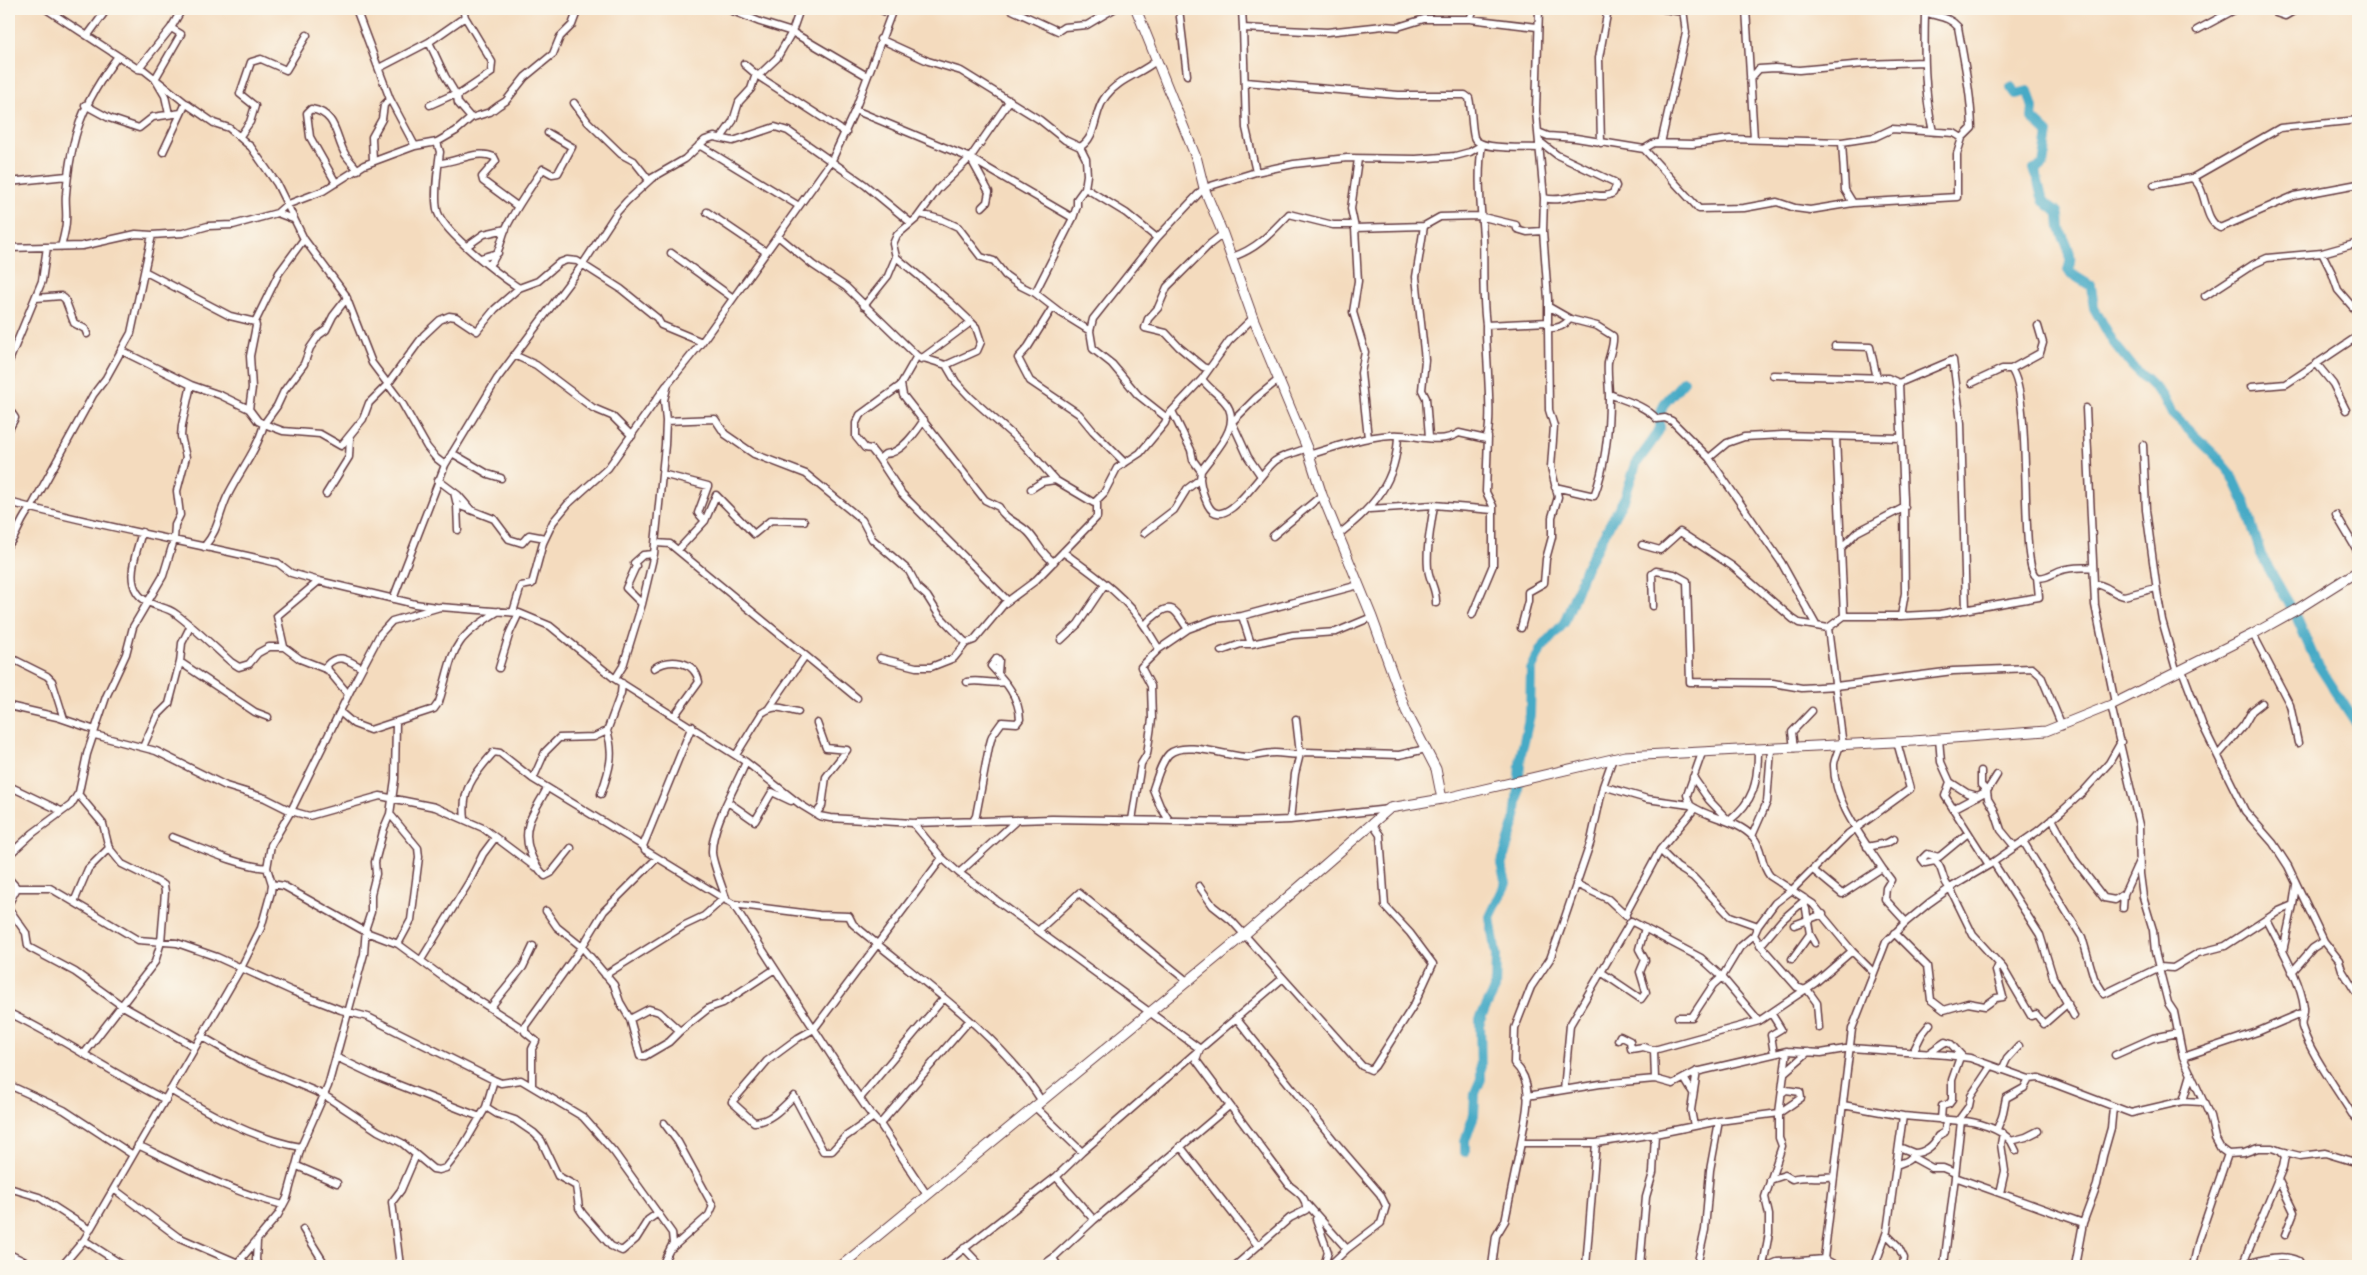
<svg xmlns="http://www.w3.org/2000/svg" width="2367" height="1275" font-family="Mali,sans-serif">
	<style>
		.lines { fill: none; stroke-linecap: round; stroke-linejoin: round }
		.river { stroke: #47aac6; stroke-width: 10 }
		.street-casing { stroke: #643b41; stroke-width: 9 }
		.secondary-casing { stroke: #643b41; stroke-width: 11 }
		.street { stroke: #fff; stroke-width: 6 }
		.secondary { stroke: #fff; stroke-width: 9 }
	</style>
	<rect width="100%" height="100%" fill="#fbf7ec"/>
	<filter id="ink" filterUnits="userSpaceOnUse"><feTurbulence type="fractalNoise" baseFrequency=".02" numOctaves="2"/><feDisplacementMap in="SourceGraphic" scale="10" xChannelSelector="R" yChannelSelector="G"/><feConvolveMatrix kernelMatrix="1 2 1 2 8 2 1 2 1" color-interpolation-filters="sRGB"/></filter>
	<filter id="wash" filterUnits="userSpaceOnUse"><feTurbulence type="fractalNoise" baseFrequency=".0096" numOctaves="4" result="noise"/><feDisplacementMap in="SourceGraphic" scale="20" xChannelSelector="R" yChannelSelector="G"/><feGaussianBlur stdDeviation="1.12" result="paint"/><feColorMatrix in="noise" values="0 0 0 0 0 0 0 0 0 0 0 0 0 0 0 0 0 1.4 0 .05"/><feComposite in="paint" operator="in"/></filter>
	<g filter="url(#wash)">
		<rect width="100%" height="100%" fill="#f4dbbe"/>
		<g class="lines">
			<!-- river -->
			<path class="river" d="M2011,87L2016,94L2028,91L2033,108L2032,118L2048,133L2043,165L2034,169L2036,175
				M2038,181C2042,200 2042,202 2058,212C2060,217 2059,222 2060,228C2064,243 2075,253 2068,270L2070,273L2091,286L2094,308L2113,342L2132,366L2163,396L2172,414L2217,457L2232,475L2245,503L2261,555L2291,607
				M2296,616L2315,660L2358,726
				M1465,1152V1141L1474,1115L1475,1093L1481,1079L1480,1019L1495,989L1496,956L1490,917L1506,883L1501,865L1515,821L1521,754L1530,715L1531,670L1541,649L1564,623L1586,567L1625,497L1636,464L1656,436L1660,428V414L1664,404L1684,381"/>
		</g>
	</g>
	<g filter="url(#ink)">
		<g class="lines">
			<defs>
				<path id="street" d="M46,9L138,69
					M182,9L171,28L138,69L144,70L188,105L214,123L229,128L251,147L277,184L304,239L345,294L372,363L402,403L427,447L436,458L445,465L393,599
					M356,9L390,99
					M463,9L465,17
					M728,9L760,22L792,32L777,58L758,76
					M800,9L792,32L867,76
					M879,9L890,14
					M1010,9L1058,31L1064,27L1087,25L1114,9
					M1179,9L1187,75
					M1242,9L1243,28
					M1664,9L1683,12
					M1746,9L1754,139
					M1925,9V12C1937,17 1949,16 1958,27C1964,61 1971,93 1972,128L1962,138
					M2274,9L2276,13L2285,16L2297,9
					M1925,12C1924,53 1924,92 1933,132
					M1470,19L1474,9
					M2197,30L2236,9
					M88,35L107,9
					M880,39L928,61L961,71L1040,120L1065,140L1080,147L1086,159L1087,175L1085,188L1077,199V206L1073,218L1035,293
					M744,64L758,76L846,133
					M379,68L429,42L445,76L457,96L491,73L492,62L465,17L429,42
					M1750,79L1759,69L1775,68L1799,70L1864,64L1924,62
					M1245,82L1398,95H1465L1469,98C1472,111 1471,124 1474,137C1478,151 1527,147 1540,148
					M574,103L588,122L621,154L634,161L649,180
					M85,105L109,118L139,128L153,117L181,113
					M430,105L450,96H457L458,103L471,118
					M855,110L970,158L1073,218
					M169,114L165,96L155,79L181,34L171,28
					M1538,132L1548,136L1576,138L1644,149L1654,143L1692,144L1730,139L1842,142L1875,137L1892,129L1954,133L1962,138L1957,154V197L1853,203L1845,190L1842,142
					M240,136L250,122L255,106L240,94L251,62L261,59L286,70L307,35
					M721,138L733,121L739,102L751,89L756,74
					M1539,141L1557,155L1614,182L1616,186L1613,193C1605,199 1595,194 1585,195C1571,196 1558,202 1544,198
					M437,142L440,152C438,167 433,199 438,213C446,234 499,275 519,288
					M1601,143L1599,58L1608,9
					M1661,143L1686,33L1683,9
					M699,145L799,206
					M1482,145C1477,175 1481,207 1483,237C1484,266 1482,295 1486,325
					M1080,147C1098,137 1093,111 1106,96C1119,79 1140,74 1156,61
					M1644,149L1699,209L1744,208L1777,202L1795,208L1810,210L1853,203
					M163,152L186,103
					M971,159L989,192L987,202L982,207
					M1358,159L1351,209L1355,228L1424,226L1440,217L1479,216L1516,225L1517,229L1527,232L1543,231
					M373,161L372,137L382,119L384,105L390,99L415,146
					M439,163C457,162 477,149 494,157L496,161L482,177L483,181L517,206
					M1256,172L1246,128L1243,28L1327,32L1383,26L1398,27L1424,19H1470L1537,27
					M2192,178L2280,128L2358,120
					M9,182L67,176
					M336,183L310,137L307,113L311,109C337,113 335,136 345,154C349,160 354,165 358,170
					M2154,185L2192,178C2208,189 2202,219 2220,228L2294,196L2358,184
					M1085,188L1126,213L1157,238
					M707,212L766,252
					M277,213L293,219
					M920,214L943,220L958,227L981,257L994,261L1005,275L1019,285L1035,293L1061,313L1090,331
					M1424,226L1416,277L1425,360L1422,390L1426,398L1429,437
					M1355,228L1358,281L1353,312L1365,352L1361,373L1368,438
					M778,236L813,265L846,287L917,356L901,384L903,395L985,500L999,507C1004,519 1019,523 1028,532C1038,542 1041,554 1054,562
					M467,246L484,234L506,229
					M61,247C63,239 66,229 66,221C67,212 65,203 66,194C71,135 82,104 118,56
					M9,248L82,246L136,234L152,235L183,233L208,226L233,225L277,213L286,205L323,191L364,165L415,146L437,142L456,131L471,118L490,112L498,106L506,101L525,77L553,54L560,37L572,25L578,9
					M671,253L733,298
					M2322,253L2332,273L2338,290L2358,313
					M896,257L949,301L971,322
					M1232,257C1257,249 1271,233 1289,214L1333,225H1353
					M481,258L498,253
					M489,265C499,255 500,243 505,230C515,209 529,189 543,169L552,174L558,173L572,147L548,133
					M146,272L230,316L255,322
					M2205,296L2254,264L2267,258L2322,253L2358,243
					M36,298L61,296L65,299L74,323L85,329L87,334
					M347,298L333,316L326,330L319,335L310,348L304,364L284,391L277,406L264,424L283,431L320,434L341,446L363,419L369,403L388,384L424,335L440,320L449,316L456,317L477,331L495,309L519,288L538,281L559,263L567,260L577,261L621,289L657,318L661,325L702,342
					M864,306L888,276L896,257L893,244L897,235L917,218L938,189L970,158L1010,100
					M1053,307L1028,347L1018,358L1030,381L1079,414L1093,431L1125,463
					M1549,307L1570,319
					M1548,326V328C1558,329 1564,326 1570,319L1597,326L1613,336C1614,345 1610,353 1608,362C1607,374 1609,385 1609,397C1609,430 1606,465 1594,496L1555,487
					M1835,346L1870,347L1877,378
					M514,355L536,365L593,408L612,416L632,436
					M917,356L946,365L956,382L971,398L1025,446L1055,480L1094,503L1104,493L1117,468L1140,453L1165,423L1168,415L1202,379L1229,341L1253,318
					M921,359L971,322L976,327L981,342L977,351L946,365
					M9,361L42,281L47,247
					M2316,363L2333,384L2346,410
					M1209,369L1203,367L1179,347L1166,333L1145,328L1148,319L1158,308L1167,287L1210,244L1223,234
					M2011,369L2040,353L2043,343L2038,326
					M1773,375L1888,378L1899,383L1904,499L1905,593L1901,616H1844L1828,628
					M1899,383L1953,360L1961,423L1966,610
					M1972,383L2002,369H2011C2034,397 2018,570 2037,577C2045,580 2054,572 2062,570C2071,567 2083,568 2093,567
					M191,385L220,395L249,409
					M900,386L860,415L856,423V437L865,448L871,449L879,459L885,454C901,454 916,432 924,420
					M2251,387L2286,384L2358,336
					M1609,394C1626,401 1644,405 1657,419L1665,418L1672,421L1709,458L1781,562L1816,625
					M2086,408L2095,605L2115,703
					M9,409L15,418L9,429
					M1172,411L1191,450L1193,460L1201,471
					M1167,418L1138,395L1112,364L1093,349L1090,331L1093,319L1157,238L1204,188L1256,172L1294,164L1347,158L1416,159L1455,156L1470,152L1482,145
					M666,421L715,419L725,434L754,454L806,474L862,520L872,539L909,571L918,588L927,596L939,615L966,643
					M1836,437L1844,616
					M2143,445L2146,510L2157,591L2162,620L2177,673
					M452,453L488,474L501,478
					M1309,455C1337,446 1363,437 1391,435C1414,433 1438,446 1459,433L1486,439C1494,425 1485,347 1486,325L1548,322V299L1543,231L1544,198L1536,111L1539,9
					M1709,458L1727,443L1744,437L1783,435L1901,438
					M879,459L902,494L1008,601
					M445,465L497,379L583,264L617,212L627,201L652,178L685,159L705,140L714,137L733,141L775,127L788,131L865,185L911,223
					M662,474L708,486L698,513L705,521
					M1261,476L1248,457L1232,422L1256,398L1278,380
					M1200,479C1201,488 1204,497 1208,505C1224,536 1262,470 1275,461C1284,454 1297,453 1307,448
					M438,480L458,495L471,510L457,505L454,492
					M1031,489L1042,482L1055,480
					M326,494L349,457L350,438
					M9,502C97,526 189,542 278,563L291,573L319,581L415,604L436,607
					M457,505L458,530
					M1434,505C1431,526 1426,548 1428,568C1429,581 1437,590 1436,603
					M1369,509L1434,505L1493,510
					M471,510L494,519L509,539L522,543L529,535L545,538
					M2336,515L2358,552
					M142,532C136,554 121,588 148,602C157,607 167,607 176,614C195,628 213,646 231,662L239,667L249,664L258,653L269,647H284L300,659L328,670L348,694
					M1144,533L1174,510L1187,489L1200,479L1201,471C1214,452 1245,424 1224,401C1217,393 1208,388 1202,379
					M1338,535C1373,508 1397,482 1398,435
					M1273,536L1322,495
					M656,543L670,544L857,698
					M9,544C19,533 20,519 31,508L93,395L106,378L131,333L152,235
					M1642,545L1660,550L1680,532L1732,566L1793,619L1799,623L1828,628L1843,746
					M204,547C219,529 218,517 227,497C239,472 257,451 264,424L258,421L249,409L252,388L250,356L256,326L255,322L279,273L304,239
					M1841,548L1857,532L1905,507
					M678,550L705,521L716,495L754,534L771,520L804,521
					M1063,552C1093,574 1126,596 1146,628
					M2094,584C2107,584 2112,594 2124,596L2156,588
					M642,604L626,588L636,566L634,563L643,555L654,554
					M1653,606L1652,574L1656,571L1674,574L1687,581L1690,682L1773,683L1802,688L1836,686L1953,671L2032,668L2041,676L2062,726
					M513,612L521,586L532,584L543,543L553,522L568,504L608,468L666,386
					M1472,615L1493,565V506L1486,492L1488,437
					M1242,616L1251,644
					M1901,616L1940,614L2039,597L2037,577
					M190,627L182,643L180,662L255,712L268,717
					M1521,628L1528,601V592L1544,583L1546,559L1552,537V517L1558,497L1551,467L1554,426L1549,410L1548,328
					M2253,634L2290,705L2298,743
					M1061,640L1078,624L1105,584
					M284,647L277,616L319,581
					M1159,649L1145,626C1148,620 1152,618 1157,614C1175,600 1178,617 1188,629L1215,619L1242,616L1359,585
					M1221,651L1241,644H1251L1293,635L1336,632L1372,617
					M9,657L47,676L52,681L64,719
					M880,658L916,667H931L954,658L966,643L974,640L1004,604L1035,581L1097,517V502
					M499,668L510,632L519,613
					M654,668C670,658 695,660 699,682L675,715
					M328,670L327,665C339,652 349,661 362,668
					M2182,670L2203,726L2245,811L2273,843L2288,866L2324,941L2339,960L2342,970L2358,996
					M615,679L623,666L642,604L654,554L665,445L666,421L664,400L668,384L702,342L832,160L855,110L893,9
					M967,682C980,679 993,685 1005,682
					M2111,705L2139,825L2140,874L2143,897L2153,930L2155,952L2168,1003L2174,1012L2183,1057L2210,1116L2215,1138L2221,1149L2228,1154L2244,1153L2258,1148H2272L2280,1151L2285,1156L2283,1167L2242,1266
					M9,706L57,717L95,730
					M769,708L805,656
					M340,712L354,724L370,730L434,709L439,702C455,650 448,642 499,611
					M396,722L395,779L390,814L418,848L419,857L411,920L398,944L451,983L523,1029
					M692,726L643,846L645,850L733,904L819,915L849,916L853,924C914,976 998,1032 1041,1100
					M607,731L621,693L622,683
					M95,735L156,751L226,786L265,798L291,811L309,816L380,796L435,807L483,828L535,867
					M1939,739L1941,762L1950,782L1945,796L1989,865
					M143,747L157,716L169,704L180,662
					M1794,748L1792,732L1812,711
					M1702,753L1687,795L1690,805C1709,819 1736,819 1753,837C1763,848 1760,864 1770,876L1813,904L1852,951L1873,972
					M736,755L762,713C776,703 782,709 798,712
					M2218,755L2244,725L2252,711L2262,703
					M1981,771V785L1987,791L1997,775
					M1693,777L1709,800L1729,821C1754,801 1758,783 1758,750
					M533,779L545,752L559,738L594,737L607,731C615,755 609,771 601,794
					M1950,782L1967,793L1978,796
					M9,786L61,811
					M1603,786L1647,799L1690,805
					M547,788C542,799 533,811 529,823C523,842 532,863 545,876L551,873L571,848
					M78,794L103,824L109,848L122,864L164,885L165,892L161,942L155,962L84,1054
					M728,802L755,821L772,792L791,801
					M1953,809L1987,791L1988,799L1994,809L2001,830L2015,847
					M816,814L822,806L826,777L847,750L826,748L817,723
					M465,819C461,788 475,774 494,752L500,753L533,779L643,846
					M2052,819L2074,859L2104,898L2115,900L2124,894
					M1132,820L1141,764L1147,754L1152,719L1151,686L1141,667L1159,649L1188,629
					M1169,820L1160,806L1153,789C1157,778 1161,762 1169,754C1185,740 1229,757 1248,757C1257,756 1266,753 1275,753C1286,753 1294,757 1305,752L1399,755L1426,749
					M1290,820L1295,774L1300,754L1296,719
					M973,821L976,816L989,747L992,736L1002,722L1017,723L1020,719C1019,697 1006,682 991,666L997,658L999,660L998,673
					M913,823L942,858L959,873L1200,1049L1082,1152L1057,1176L1058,1179L1094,1220
					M1968,833L1939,857L1927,854L1922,859L1925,863L1935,861C1944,867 1941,881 1950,888L1973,935L2003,968L2031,1016L2036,1014L2044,1024L2068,1003
					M1752,836L1767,802L1771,750
					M172,837C204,849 233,864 267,868
					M2023,841L2082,937L2094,978L2104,994L2160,967L2173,968L2198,953L2225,946L2279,911L2293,905L2296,885
					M1867,847L1887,843L1894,839
					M1660,850L1677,867L1693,877L1730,916L1758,926
					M9,855L33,833L71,805L79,792L87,754L106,697L126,654L133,627L163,576L174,540L175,525L180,515L177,491L186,457L181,436L182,425L191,385L122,351
					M1993,862L2040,935L2053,977L2074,1016
					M1882,868L1891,880L1886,888L1885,899L1906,922
					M1813,870L1842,894L1882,868C1862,837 1833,802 1834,764C1835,758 1838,751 1840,746
					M959,873L1017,820
					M9,879L17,888H50L138,940L177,943L217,957L292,991L341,1010L368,1017L494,1080L501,1083L521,1080L583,1117L614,1152L672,1233L673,1243L665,1259L669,1266
					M272,884L284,886L366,932L398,944
					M1576,884L1608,899L1626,916
					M1199,886L1213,906L1232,921L1362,1066L1371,1070L1375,1066L1415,1003L1433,964L1410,933L1385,906L1380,835L1373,825
					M727,901C723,889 713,864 712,853C711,827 736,786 746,762
					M74,902L88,869L109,848
					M9,903L17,888
					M733,904L851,1086C861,1098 868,1114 880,1124L927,1195
					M2123,908L2124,894L2139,861
					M9,909L26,933L28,946L30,948L75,972L121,1005L195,1047
					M546,911L557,927L582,947L614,985L620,1002L630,1019L640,1056H645L669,1042L680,1031L709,1008L723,1003L775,969
					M1625,915L1660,850L1695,808
					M2267,920C2278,942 2302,983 2304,1008C2305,1015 2300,1021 2302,1027C2309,1051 2338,1091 2352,1114L2358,1120
					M1794,925L1823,914
					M1039,930L1079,893L1187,981
					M1894,933L1927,966L1931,1000L1944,1010L1968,1003L1985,1006L1996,998L2003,997L1996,971L1999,964
					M1810,934L1815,943
					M1754,935L1760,945L1797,987L1805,990
					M1760,946L1782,920L1806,899
					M2283,951L2293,905
					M1792,959L1810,934L1806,909L1803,902
					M421,960L469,882L483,854L495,838
					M1601,972L1641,999L1646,992L1640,972L1645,960L1639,949L1645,928
					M2292,972L2313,948L2324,941
					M605,975L685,925L704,916L723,899
					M1807,989L1817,1003L1819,1028
					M490,1008L523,967L533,946
					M9,1013C63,1038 112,1074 166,1100
					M1771,1013L1781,1029L1771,1035L1774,1054
					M1236,1018L1336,1143L1380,1194L1386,1206L1381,1223L1347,1249L1307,1204
					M630,1019L649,1009L659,1012L680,1031
					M1759,1021L1815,983L1852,951
					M201,1036L246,1062L324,1095L378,1131L402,1143L433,1169L439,1170L446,1168L463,1146L486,1107
					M1618,1040L1620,1036L1630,1041L1631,1049L1643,1047L1654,1050
					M1787,1051L1821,1053L1851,1048L1947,1055L1970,1058L2029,1079L2039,1078L2131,1113L2183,1101L2202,1102
					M1913,1052L1922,1034L1930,1024
					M1929,1053L1945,1042L1951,1044L1963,1057
					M2115,1055L2153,1038L2178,1033
					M336,1057L376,1076L480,1117
					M2183,1057L2257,1032L2304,1012
					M2002,1070L2007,1059L2019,1046
					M1785,1072L1808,1052
					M1684,1078L1693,1093
					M1655,1079L1654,1050L1759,1021L1722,977L1713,985L1692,1017H1678
					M494,1080L486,1107L497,1114L515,1120L534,1133L541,1140L558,1176L576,1186L579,1208L583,1214L611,1246L622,1251L636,1239L648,1220L658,1213
					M9,1085L64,1110L133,1155
					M532,1086V1049L536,1041L525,1032V1026L582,947L604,911L657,858
					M170,1090C210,1114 254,1139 301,1147
					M1564,1090L1570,1025L1631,921L1701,958L1722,977L1740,947L1754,935L1758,926L1775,903L1792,890L1848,834L1910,789L1897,742
					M861,1097L943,999
					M2183,1101L2191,1074
					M1843,1105L1903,1116L1887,1231L1875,1266
					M1034,1106L1082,1152
					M1903,1116L1961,1121L1955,1177
					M872,1118L845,1137L832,1151H823L794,1096C783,1107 770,1122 754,1122L732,1102L767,1061L798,1038L814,1029L942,858
					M1941,1120L1942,1106L1949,1104L1952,1100V1080L1960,1057
					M1958,1121L1969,1106L1971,1096L1991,1066
					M1961,1121C1976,1121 2001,1129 2011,1141L2026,1137L2038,1131
					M664,1123L678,1142L713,1206L709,1215L672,1248
					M880,1124L969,1021
					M1694,1126L1691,1110L1697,1071
					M1997,1129L2002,1117L2006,1098L2024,1088L2029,1079
					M2011,1141L2016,1151
					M1521,1143C1525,1115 1537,1085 1514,1063L1515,1028L1520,1015L1531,987L1550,959L1562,926L1591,841L1603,786L1612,761
					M138,1145C186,1168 232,1192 283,1205
					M1180,1146L1258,1246
					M2280,1151L2300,1156L2325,1153L2358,1163
					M1914,1153C1924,1153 1934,1146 1938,1136L1945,1132L1946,1120
					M1912,1157L1932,1168H1943L1955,1173
					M1896,1165C1904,1162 1911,1161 1914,1153L1899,1147
					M297,1166L337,1183
					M2278,1179L2294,1212L2285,1235
					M1770,1180L1785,1175L1792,1179C1806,1175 1820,1179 1834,1176
					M9,1188L39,1197L90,1230
					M114,1189L178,1237L238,1263
					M2000,1193L2005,1171L2001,1144L2003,1133
					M1316,1219L1328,1252L1324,1266
					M2083,1223L2097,1185L2103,1156L2111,1128L2113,1107
					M303,1229L326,1266
					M1886,1234L1898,1246L1904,1258L1903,1266
					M84,1240L124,1266
					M257,1241L256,1260L258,1266
					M964,1248L981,1266
					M9,1254L34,1266
					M1824,1259L1837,1266
					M242,1260L249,1266H254
					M62,1266L84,1240L241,968L261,928L271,892L272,884L267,868L271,845L291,811L351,689L380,634L392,621L440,607L519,613L550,626L615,679L746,762L801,805L819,816L830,818L913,823L1052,819L1237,822L1290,820L1389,809
					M235,1266L278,1215L287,1198L301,1147L328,1086L364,954L366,927L371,912V894L376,874L375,862L384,828L390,814
					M400,1266L392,1202L401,1190L416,1155
					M942,1266L1057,1176
					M1042,1266L1053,1258
					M1058,1266L1053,1258L1094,1220L1229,1106
					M1235,1266L1290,1218L1306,1210C1307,1198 1299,1193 1290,1186L1196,1060L1200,1049L1283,978
					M1329,1266L1347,1249
					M1492,1266L1496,1236L1505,1221L1521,1143H1596L1655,1134L1719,1121L1779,1113L1787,1051L1696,1072L1673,1084L1655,1079L1600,1084L1527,1096
					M1586,1266L1596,1143
					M1640,1266L1646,1197L1653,1173L1655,1134
					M1697,1266L1705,1230L1710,1170L1719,1121
					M1763,1266L1769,1233V1215L1765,1197L1782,1146L1779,1138V1113L1801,1098L1800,1092L1786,1090L1782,1093
					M1768,1266L1777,1262L1801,1261
					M1802,1266L1801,1261L1824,1259L1852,1029L1886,942L1906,922L1929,903L1950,888L1989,865L2038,831L2062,811L2083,792L2109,763L2121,742
					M1958,1266L1944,1265L1955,1177L2083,1223L2075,1266
					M2193,1266L2199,1239L2228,1154
					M2242,1266C2258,1260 2283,1253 2299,1261L2301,1266"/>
				<path id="secondary" d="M1136,9L1197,160L1204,188L1223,234L1253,318L1307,448L1322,495L1372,617L1406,711L1436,769L1442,799
					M841,1266L1244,935L1390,808L1442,799L1625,756L1913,741L2046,731L2111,705L2253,634L2296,610L2358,571"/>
			</defs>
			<!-- street casing -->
			<use href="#street" class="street-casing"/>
			<!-- secondary casing -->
			<use href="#secondary" class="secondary-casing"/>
			<!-- street -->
			<use href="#street" class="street"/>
			<!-- secondary -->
			<use href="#secondary" class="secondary"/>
		</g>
	</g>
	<!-- margin -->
	<rect width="2367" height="1275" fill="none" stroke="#fbf7ec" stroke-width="30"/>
</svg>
